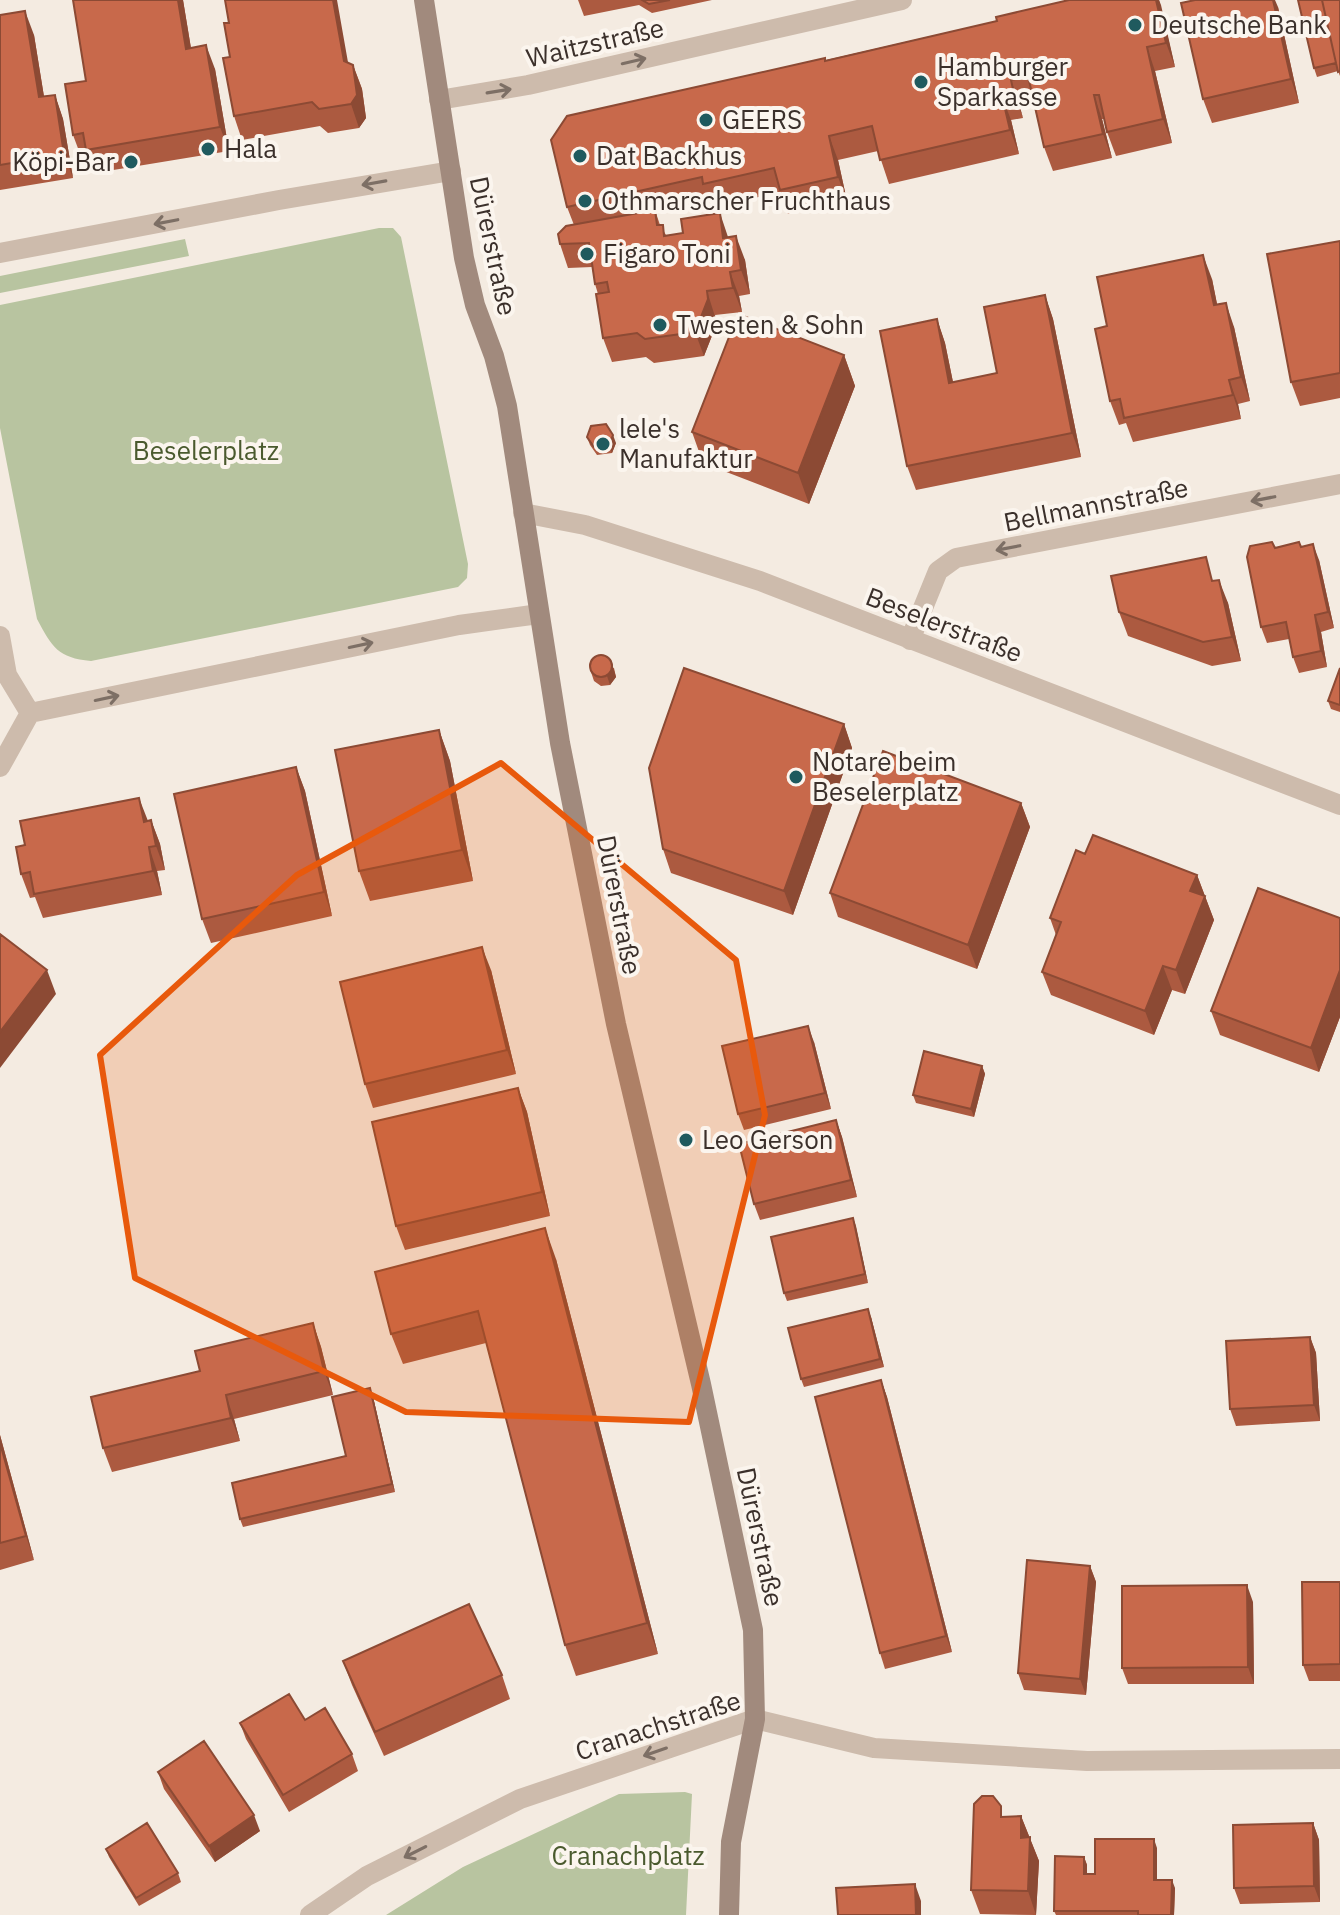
<svg xmlns="http://www.w3.org/2000/svg" width="1340" height="1915" font-family="'IBM Plex Sans',sans-serif">
	<style>
		.green { fill: #b8c4a0 }
		.lines { fill: none; stroke-linecap: round; stroke-linejoin: round }
		.minor { stroke: #cdbbac; stroke-width: 20 }
		.secondary { stroke: #a18a7d; stroke-width: 20 }
		.wall { fill: #ac5a40 }
		.shaded-wall { fill: #8c4a34 }
		.building { fill: #c8694b; stroke: #8c4a34; stroke-width: 2 }
		.oneway { stroke: #7d6f65 }
		.marked { fill: #e8590c; fill-opacity: 0.2; stroke: #e8590c; stroke-width: 6; stroke-linejoin: round }
		.poi-dot { fill: #1f5a5e; stroke: #fbf5ee; stroke-width: 3 }
		.labels { text-anchor: middle; stroke-width: 8; stroke-linejoin: round; paint-order: stroke }
		.poi-label { font-size: 26px; fill: #3b302b; stroke: #fbf5ee; text-anchor: start }
		.street-label { font-size: 26px; fill: #3b302b; stroke: #fbf5ee }
		.park-label { font-size: 26px; fill: #4a5a2e; stroke: #fbf5ee }
	</style>
	<rect width="100%" height="100%" fill="#f4ebe1"/>
	<!-- green -->
	<path class="green" d="M379,228H393L401,237L468,564L467,578L458,587L91,661C58,658 52,647 37,619L0,428V305Z
		M185,239L189,256L0,293V276Z
		M685,1792L692,1794L686,1915H386L463,1867L619,1794Z"/>
	<g class="lines">
		<!-- minor -->
		<path class="minor" d="M439,100L528,85L902,0
			M0,253L279,200L451,171
			M523,513L585,525L760,581L1340,805
			M0,636L7,675L30,713
			M910,640L938,571L956,558L1340,484
			M30,713L459,625L539,614
			M0,767L30,713
			M310,1915L367,1876L520,1799L755,1719L874,1748L1087,1761L1340,1759"/>
		<!-- secondary -->
		<path class="secondary" d="M424,0L464,258L475,305L494,356L507,406L560,743L616,1024L701,1384L753,1630L755,1719L731,1842L729,1915"/>
	</g>
	<!-- wall -->
	<path class="wall" d="M73,0H183L191,48L215,69L229,151L95,173L89,158L82,159L73,135L86,81Z
		M578,0H712L652,13L639,5L584,16Z
		M1069,0H1159L1175,67L1155,71L1172,143L1116,156L1107,132L1104,119H1102L1112,158L1053,171L1044,147L1033,101L1019,104L1023,118L1011,120L1019,154L889,184L878,151L838,160L847,201L788,214L780,192L712,208L709,201L656,213L660,225L666,235L728,237L745,260L750,294L739,296L742,312L715,315L717,323L704,356L654,363L646,357L612,362L603,338L598,294L595,284L592,267L568,268L560,244L574,225L567,207L826,60L997,21Z
		M1340,0V76L1338,71L1317,77L1314,68Z
		M1278,7L1299,103L1212,123L1203,99Z
		M0,15L34,35L44,97L55,95L63,119L73,178L0,190Z
		M348,63L353,65L362,89L366,118L359,128L328,133L320,126L242,140L234,116Z
		M1340,241V398L1300,406L1291,382Z
		M1212,279L1217,304L1234,327L1250,401L1238,404L1241,419L1133,442L1126,423L1119,425L1110,401L1107,326Z
		M1045,295L1053,319L1081,457L916,490L907,466L937,319L945,343L953,382L997,373Z
		M844,355L855,386L809,504L703,463L692,432Z
		M587,437L616,443L612,453L597,455L590,445Z
		M1301,547L1319,560L1334,628L1321,632L1327,667L1299,673L1293,657L1289,639L1267,643L1261,627L1275,548Z
		M1215,580L1228,603L1241,661L1212,666L1128,636L1119,612Z
		M614,668L616,677L610,685L601,686L594,681L591,672Z
		M1340,668V712L1331,709L1328,701Z
		M844,724L852,748L793,915L671,873L663,849Z
		M439,730L450,761L473,881L370,901L359,871Z
		M296,767L305,791L332,916L211,943L202,919Z
		M1021,803L1030,827L977,969L838,917L830,893Z
		M151,820L160,844L165,870L157,871L162,895L43,918L35,897L30,898L21,874Z
		M1085,854L1197,875L1214,920L1185,994L1172,990L1154,1035L1051,995L1042,972L1056,935L1050,918Z
		M1340,918V1017L1319,1072L1220,1035L1211,1011Z
		M491,970L516,1074L373,1108L365,1084Z
		M814,1042L831,1109L744,1130L738,1114Z
		M982,1066L985,1074L974,1117L916,1103L913,1095Z
		M518,1088L527,1112L550,1216L405,1250L396,1226Z
		M836,1120L842,1137L857,1197L760,1220L754,1204Z
		M853,1218L868,1283L787,1301L784,1293Z
		M556,1259L658,1654L576,1676L565,1645L486,1343L403,1364L391,1334Z
		M871,1317L884,1367L804,1387L801,1379Z
		M313,1323L321,1347L333,1395L234,1419L240,1441L112,1472L103,1448Z
		M1310,1337L1316,1353L1320,1421L1236,1426L1230,1409Z
		M881,1380L887,1397L952,1652L885,1669L880,1653Z
		M373,1397L395,1492L243,1527L240,1519L346,1456Z
		M0,1435L34,1560L0,1570Z
		M1090,1566L1096,1582L1086,1695L1024,1690L1018,1673Z
		M1340,1582V1681H1309L1303,1665Z
		M1253,1602L1254,1684H1128L1122,1668Z
		M343,1661L502,1675L510,1699L384,1756L352,1685Z
		M305,1720L352,1754L358,1771L289,1812L246,1739L240,1723Z
		M158,1772L260,1831L215,1862L164,1789Z
		M1021,1816L1039,1861L1036,1915L980,1914L971,1890L1005,1817Z
		M1313,1823L1319,1840L1320,1902L1240,1904L1234,1888Z
		M1157,1848V1880L1175,1888L1174,1915H1056L1054,1911L1084,1857L1087,1865V1874H1095Z
		M106,1849L178,1873L181,1882L139,1906L109,1857Z"/>
	<!-- shaded-wall -->
	<path class="shaded-wall" d="M178,0H183L195,73L186,49Z
		M333,0H337L352,85L344,61Z
		M1156,0H1159L1161,5L1175,67L1166,43Z
		M1273,0H1275L1278,7L1299,103L1291,79Z
		M25,11L34,35L48,121L39,97Z
		M206,45L215,69L229,151L220,127Z
		M1147,47L1155,71L1172,143L1163,119Z
		M353,65L362,89L366,118L359,128L351,104Z
		M1011,80L1019,104L1023,118L1014,94Z
		M55,95L63,119L73,178L64,154Z
		M1094,95L1102,119L1112,158L1103,134Z
		M1002,96L1011,120L1019,154L1010,130Z
		M829,136L838,160L847,201L838,177Z
		M720,213L728,237L723,238Z
		M736,236L745,260L750,294L741,270Z
		M1203,255L1212,279L1222,329L1214,305Z
		M730,272L739,296L742,312L733,288Z
		M707,291L717,323L704,356L695,332Z
		M1045,295L1053,319L1081,457L1072,433Z
		M1226,303L1234,327L1250,401L1241,377Z
		M937,319L945,343L958,407L949,383Z
		M844,355L855,386L809,504L798,473Z
		M1229,380L1238,404L1241,419L1233,395Z
		M613,435L616,443L612,453L609,445Z
		M1313,544L1319,560L1334,628L1328,612Z
		M1219,580L1228,603L1241,661L1232,637Z
		M1315,615L1321,632L1327,667L1321,651Z
		M611,660L616,677L610,685L607,676Z
		M844,724L852,748L793,915L784,891Z
		M439,730L450,761L473,881L462,850Z
		M296,767L305,791L332,916L324,892Z
		M139,798L148,821L144,822Z
		M1021,803L1030,827L977,969L968,945Z
		M151,820L160,844L165,870L156,846Z
		M149,847L157,871L162,895L153,871Z
		M1197,875L1214,920L1185,994L1176,970L1190,891Z
		M482,947L491,970L516,1074L507,1050Z
		M1163,966L1172,990L1154,1035L1145,1011Z
		M47,970L56,994L0,1068V1032Z
		M1340,970V1017L1319,1072L1311,1048Z
		M808,1026L814,1042L831,1109L825,1093Z
		M982,1066L985,1074L974,1117L971,1109Z
		M518,1088L527,1112L550,1216L542,1192Z
		M836,1120L842,1137L857,1197L851,1180Z
		M853,1218L856,1226L868,1283L865,1274Z
		M545,1228L556,1259L658,1654L647,1623Z
		M868,1309L871,1317L884,1367L880,1359Z
		M313,1323L321,1347L333,1395L324,1371Z
		M1310,1337L1316,1353L1320,1421L1314,1405Z
		M881,1380L887,1397L952,1652L946,1636Z
		M370,1388L373,1397L395,1492L392,1484Z
		M226,1395L234,1419L240,1441L231,1418Z
		M0,1435L34,1560L26,1536L0,1443Z
		M1090,1566L1096,1582L1086,1695L1080,1679Z
		M1247,1585L1253,1602L1254,1684L1248,1667Z
		M254,1815L260,1831L215,1862L209,1846Z
		M1021,1816L1039,1861L1036,1915L1028,1891L1021,1838Z
		M1313,1823L1319,1840L1320,1902L1314,1886Z
		M1154,1839L1157,1848V1888L1154,1880Z
		M1084,1857L1087,1865V1882L1084,1874Z
		M1172,1880L1175,1888L1174,1915H1171Z
		M915,1884L921,1901V1915H916Z"/>
	<!-- building -->
	<path class="building" d="M73,0H178L186,49L206,45L220,127L86,150L83,133L73,135L65,84L86,81Z
		M225,0H333L344,61L353,65L357,95L351,104L319,109L312,102L234,116L223,58L230,57L224,23H229Z
		M642,0H670L649,4Z
		M1069,0H1156L1166,43L1147,47L1163,119L1107,132L1099,95H1094L1103,134L1044,147L1028,76L1011,80L1014,94L1002,96L1010,130L880,160L872,126L829,136L838,177L780,190L774,168L703,184L702,177L567,207L551,140L567,116L825,58V61L997,21L996,17Z
		M1195,0H1273L1291,79L1203,99L1181,3Z
		M1298,0H1322L1336,63L1314,68Z
		M1322,0H1340V71L1338,72Z
		M25,11L39,97L55,95L64,154L0,165V15Z
		M655,210L657,225H663L664,236L683,233L681,219L720,213L723,238L736,236L741,270L730,272L733,288L707,291L708,299L695,332L645,339L637,333L603,338L596,294L609,292L607,282L595,284L589,243L560,244L558,234L566,226Z
		M1340,241V373L1291,382L1267,254Z
		M1203,255L1214,305L1226,303L1241,377L1229,380L1233,395L1124,418L1120,399L1110,401L1095,329L1107,326L1097,277Z
		M1045,295L1072,433L907,466L880,331L937,319L949,383L997,373L984,307Z
		M738,314L844,355L798,473L692,432Z
		M606,424L613,435L609,445L594,447L587,437L591,426Z
		M1272,542L1275,548L1299,542L1301,547L1313,544L1328,612L1315,615L1321,651L1293,657L1286,622L1261,627L1247,557L1250,546Z
		M1206,557L1212,581L1219,580L1232,637L1203,642L1119,612L1111,576Z
		M590 666a11 11 0 1 1 22 0a11 11 0 1 1-22 0Z
		M684,668L844,724L784,891L663,849L649,768Z
		M1340,668V705L1328,701Z
		M439,730L462,850L359,871L335,750Z
		M883,751L1021,803L968,945L830,893Z
		M296,767L324,892L202,919L174,794Z
		M139,798L144,822L151,820L156,846L149,847L153,871L34,894L30,872L21,874L16,847L25,845L20,821Z
		M1093,835L1197,875L1190,891L1205,896L1176,970L1163,966L1145,1011L1042,972L1061,922L1050,918L1076,850L1085,854Z
		M1258,888L1340,918V970L1311,1048L1211,1011Z
		M0,934L47,970L0,1032Z
		M482,947L507,1050L365,1084L340,982Z
		M808,1026L825,1093L738,1114L722,1046Z
		M924,1051L982,1066L971,1109L913,1095Z
		M518,1088L542,1192L396,1226L372,1122Z
		M836,1120L851,1180L754,1204L739,1144Z
		M853,1218L865,1274L784,1293L771,1237Z
		M545,1228L647,1623L565,1645L478,1311L391,1334L375,1272Z
		M868,1309L880,1359L801,1379L788,1328Z
		M313,1323L324,1371L226,1395L231,1418L103,1448L91,1397L200,1371L195,1351Z
		M1310,1337L1314,1405L1230,1409L1226,1341Z
		M881,1380L946,1636L880,1653L815,1397Z
		M370,1388L392,1484L240,1519L232,1483L346,1456L332,1397Z
		M0,1443L26,1536L0,1543Z
		M1027,1560L1090,1566L1080,1679L1018,1673Z
		M1302,1582H1340V1664L1303,1665Z
		M1247,1585L1248,1667L1122,1668V1586Z
		M469,1604L502,1675L375,1732L343,1661Z
		M289,1694L305,1720L325,1708L352,1754L283,1795L240,1723Z
		M204,1741L254,1815L209,1846L158,1772Z
		M982,1796H993L1001,1806V1817L1021,1816V1838L1030,1837L1028,1891L971,1890L974,1804Z
		M147,1823L178,1873L136,1898L106,1849Z
		M1313,1823L1314,1886L1234,1888L1233,1825Z
		M1095,1839H1154V1880H1172L1171,1915H1138V1911H1054L1055,1856L1084,1857V1874H1095Z
		M915,1884L916,1915H838L836,1888Z"/>
	<!-- one-way arrows -->
	<defs><path id="oneway-shaft" d="M-6 0H5M1.5-3L5.5 0L1.5 3" fill="none" stroke-width="1.6" stroke-linecap="round" stroke-linejoin="round" transform="scale(2)"/></defs>
	<g class="oneway">
		<use href="#oneway-shaft" transform="translate(634 61) rotate(-13)"/>
		<use href="#oneway-shaft" transform="translate(499 91) rotate(-9)"/>
		<use href="#oneway-shaft" transform="translate(374 183) rotate(170)"/>
		<use href="#oneway-shaft" transform="translate(166 222) rotate(169)"/>
		<use href="#oneway-shaft" transform="translate(1263 499) rotate(169)"/>
		<use href="#oneway-shaft" transform="translate(1008 548) rotate(169)"/>
		<use href="#oneway-shaft" transform="translate(361 645) rotate(-12)"/>
		<use href="#oneway-shaft" transform="translate(107 698) rotate(-12)"/>
		<use href="#oneway-shaft" transform="translate(655 1752) rotate(161)"/>
		<use href="#oneway-shaft" transform="translate(415 1852) rotate(153)"/>
	</g>
	<!-- marked area -->
	<path class="marked" d="M501,763L736,960L765,1115L689,1422L406,1412L135,1278L100,1055L297,875Z"/>
	<!-- markers -->
	<g class="poi-dot">
		<circle cx="1135" cy="25" r="8"/>
		<circle cx="921" cy="82" r="8"/>
		<circle cx="706" cy="120" r="8"/>
		<circle cx="208" cy="149" r="8"/>
		<circle cx="580" cy="156" r="8"/>
		<circle cx="131" cy="162" r="8"/>
		<circle cx="585" cy="201" r="8"/>
		<circle cx="587" cy="254" r="8"/>
		<circle cx="660" cy="325" r="8"/>
		<circle cx="603" cy="444" r="8"/>
		<circle cx="796" cy="777" r="8"/>
		<circle cx="686" cy="1140" r="8"/>
	</g>
	<g class="labels">
		<!-- poi labels -->
		<g class="poi-label">
			<text x="1151" y="34">Deutsche Bank</text>
			<text x="937" y="76">Hamburger<tspan x="937" dy="30">Sparkasse</tspan></text>
			<text x="722" y="129">GEERS</text>
			<text x="224" y="158">Hala</text>
			<text x="596" y="165">Dat Backhus</text>
			<text x="115" y="171" text-anchor="end">Köpi-Bar</text>
			<text x="601" y="210">Othmarscher Fruchthaus</text>
			<text x="603" y="263">Figaro Toni</text>
			<text x="676" y="334">Twesten &amp; Sohn</text>
			<text x="619" y="438">lele's<tspan x="619" dy="30">Manufaktur</tspan></text>
			<text x="812" y="771">Notare beim<tspan x="812" dy="30">Beselerplatz</tspan></text>
			<text x="702" y="1149">Leo Gerson</text>
		</g>
		<!-- street labels -->
		<g class="street-label">
			<text transform="translate(595 43) rotate(-13)" y="9">Waitzstraße</text>
			<text transform="translate(493 246) rotate(78)" y="9">Dürerstraße</text>
			<text transform="translate(1096 505) rotate(-11)" y="9">Bellmannstraße</text>
			<text transform="translate(944 625) rotate(21)" y="9">Beselerstraße</text>
			<text transform="translate(619 905) rotate(79)" y="9">Dürerstraße</text>
			<text transform="translate(760 1537) rotate(78)" y="9">Dürerstraße</text>
			<text transform="translate(658 1726) rotate(-18)" y="9">Cranachstraße</text>
		</g>
		<!-- park labels -->
		<g class="park-label">
			<text x="206" y="460">Beselerplatz</text>
			<text x="628" y="1865">Cranachplatz</text>
		</g>
	</g>
</svg>
